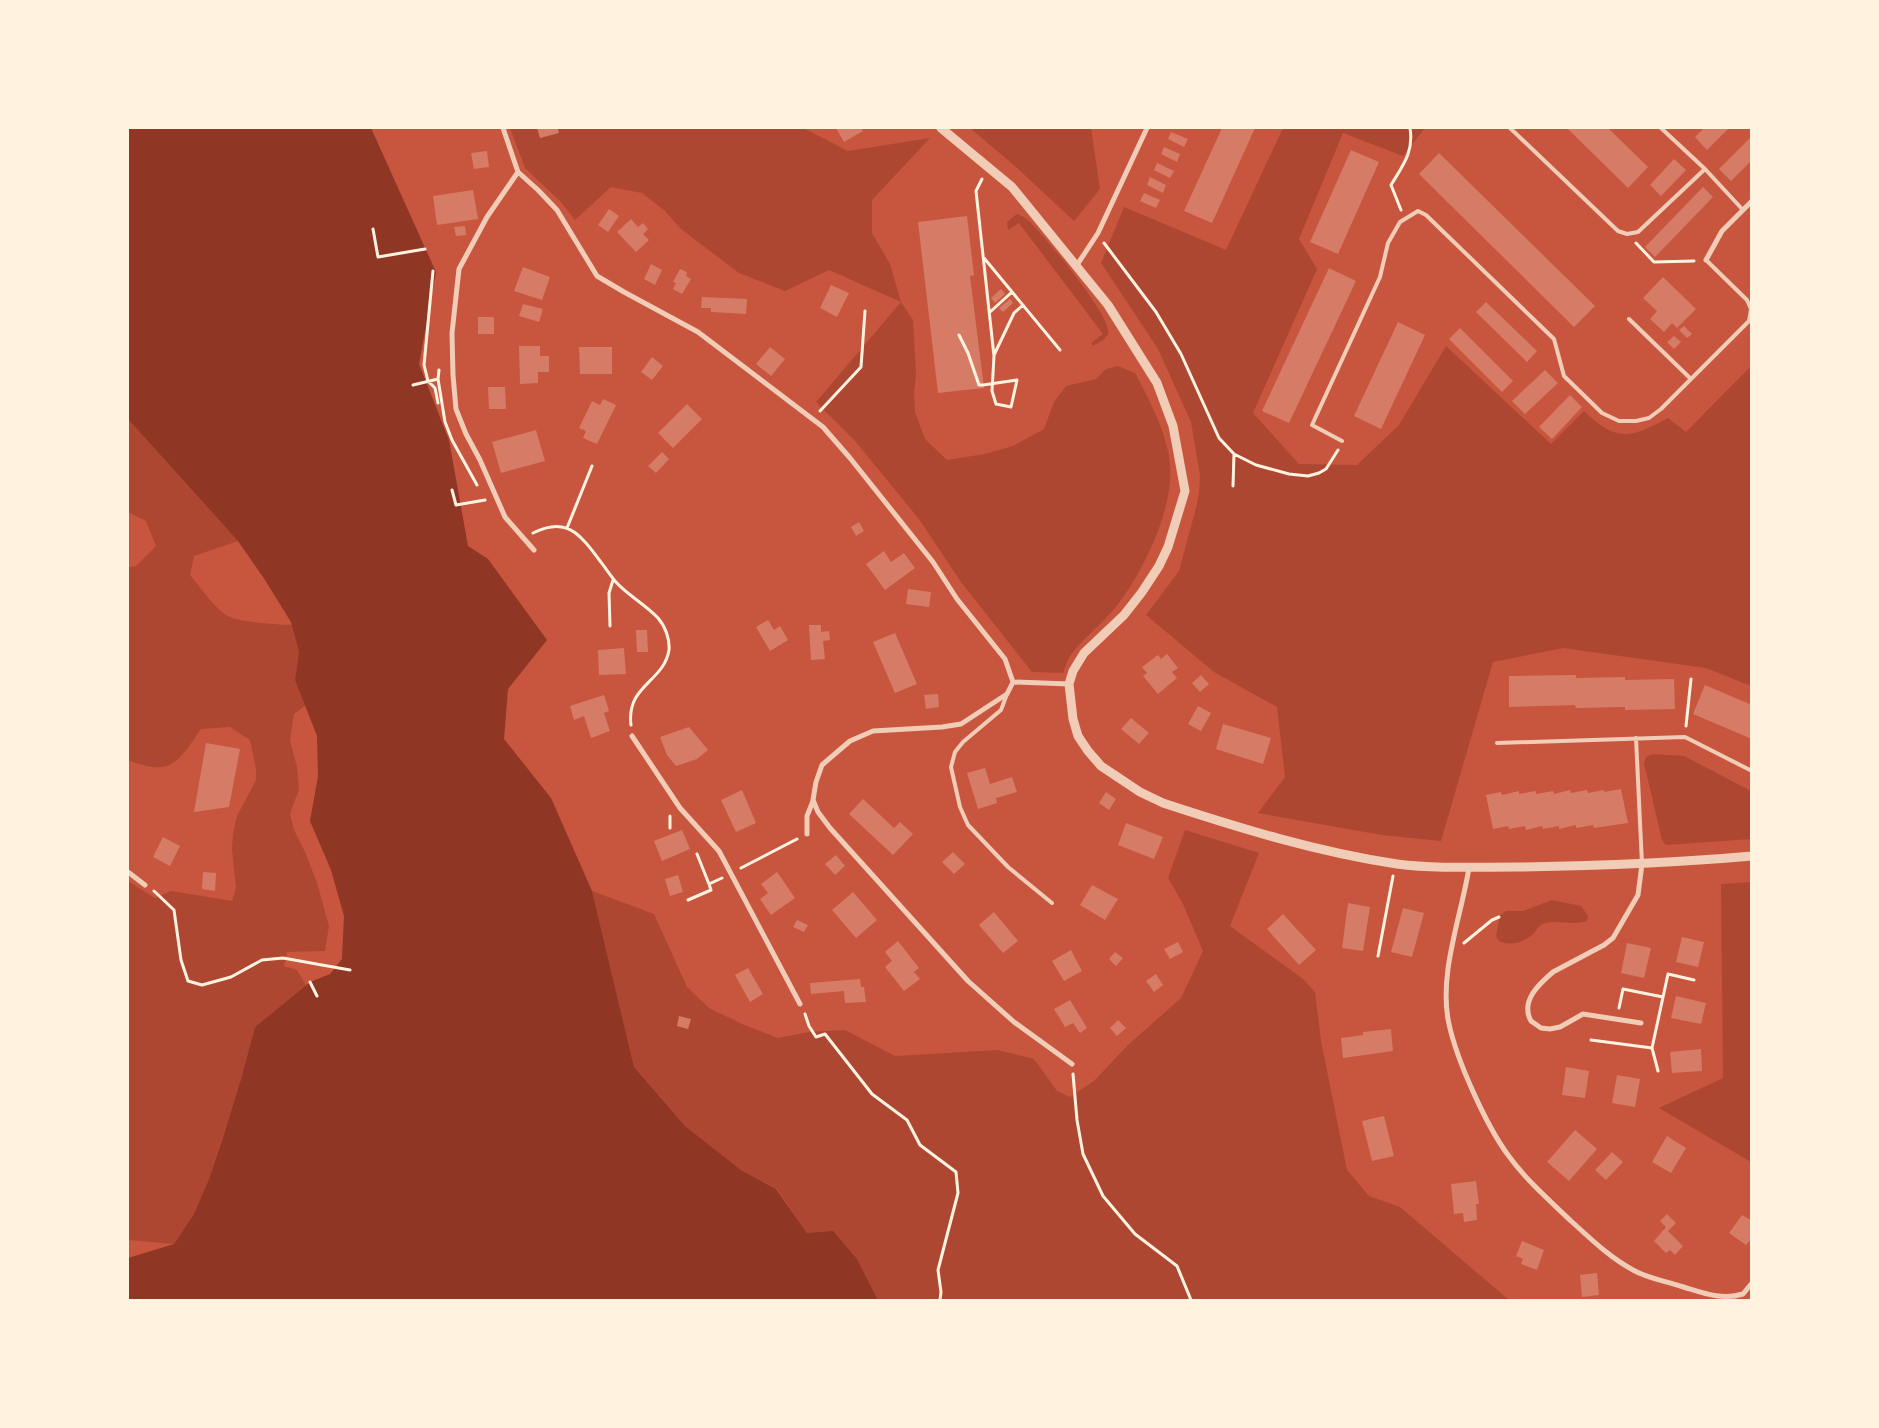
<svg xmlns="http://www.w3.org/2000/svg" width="1879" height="1428" font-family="'Noto Sans',sans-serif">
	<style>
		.green { fill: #ae4732 }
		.water { fill: #8f3625 }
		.building { fill: #d67c66 }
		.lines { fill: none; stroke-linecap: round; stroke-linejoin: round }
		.path { stroke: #fff3e0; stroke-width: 3 }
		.service { stroke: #f1ccb7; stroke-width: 4 }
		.minor { stroke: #f1ccb7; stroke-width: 5 }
		.tertiary { stroke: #f1ccb7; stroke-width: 9 }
	</style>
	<rect width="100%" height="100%" fill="#c8553d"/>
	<!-- green -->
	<path class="green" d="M510,128H803L848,151L930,138L872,200V233L890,264L901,302L913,320L916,374L914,393L915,412L925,439L947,460L985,454L1013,446L1044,429L1054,402L1066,386L1096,379L1106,369L1118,366L1135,373C1149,399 1168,435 1170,465C1174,510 1142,574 1115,608C1101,625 1083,638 1070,656C1067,660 1065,668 1063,673L1032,672L961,582L919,519L855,441L816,402L901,302L829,270L785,291L739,273L681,229L665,211L642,193L611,187L575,220L561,202L525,168Z
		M970,128H1091L1100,189L1074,221L1016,167Z
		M1283,128H1425L1403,156L1343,133L1299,239L1317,269L1253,413L1299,464L1357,465L1399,425L1446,346L1551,444L1584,411C1617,443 1631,438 1668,418L1686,432L1751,366V686L1706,668L1563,648L1493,662L1441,841L1382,835L1258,813L1285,777L1277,707L1214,672L1146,615L1179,571L1196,508L1199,493L1200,475L1191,422L1158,349L1101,263L1124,207L1226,250Z
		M1017,214C1021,216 1027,218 1030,222C1044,236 1113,317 1108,334C1106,339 1098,343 1093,346L1091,343L1103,334L1019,223L1008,230L1007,222Z
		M128,419L238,541L194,556L190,575C201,588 212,605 226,615C238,623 277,624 292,625L299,652L295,680L306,705L294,714L290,740L297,767L299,789L290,814L294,830L306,854L317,883L329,926L325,951L287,952L284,966L297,970L306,985L255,1027L241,1079L209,1179L194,1214L174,1244L128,1240V881L155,898L171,891L232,901L236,888L232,849L233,833L237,816L256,780V769L250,740L230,727L201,729C178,763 170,777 128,760V567L136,566L156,546L146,521L128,512Z
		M1653,754L1684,756L1751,791V839L1666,845L1662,840L1644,763L1646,757Z
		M1185,830L1259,853L1230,926L1303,979L1315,992L1321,1041L1347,1170L1369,1196L1400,1207L1509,1300H878L857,1259L807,1233L777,1189L741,1170L685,1126L634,1067L592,891L654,914L687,987L709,1008L742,1024L778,1038L809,1032L845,1030L895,1056L998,1050L1034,1059L1057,1091L1070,1097L1094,1081L1128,1045L1181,998L1203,951L1183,904L1168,878Z
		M1751,882H1752L1751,1162L1659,1108L1723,1078L1721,884Z
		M1552,900L1581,906L1588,916L1587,921C1572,926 1557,919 1543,924C1539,925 1538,928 1535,932C1526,942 1511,947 1499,941L1496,936L1500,915L1506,911H1523Z"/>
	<!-- water -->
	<path class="water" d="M128,128H371L436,272L419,364L449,440L468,546L488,559L547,640L508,689L504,739L551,798L592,891L634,1067L685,1126L741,1170L776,1189L807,1233L833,1231L857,1259L878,1300H128V1258L174,1244L194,1214L209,1179L222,1140L241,1079L255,1027L310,982L330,974L342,959L344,916L331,870L310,821L318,776L317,736L295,680L299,652L291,622L265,580L238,541L128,419Z"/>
	<!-- building -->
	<path class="building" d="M537,128H562L558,129L559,133L540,138Z
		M836,128H861L863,131L844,142Z
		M1222,128H1255L1212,223L1184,211Z
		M1567,128H1608L1648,167L1628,188Z
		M1704,128H1729L1707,150L1695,137Z
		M1171,132L1188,139L1184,147L1168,139Z
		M1752,136V160L1731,181L1719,169Z
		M1164,147L1180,154L1177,162L1161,154Z
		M1351,150L1379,162L1338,254L1310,242Z
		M487,151L489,167L474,169L471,153Z
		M1439,153L1595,306L1574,327L1419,174Z
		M1674,159L1686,170L1661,196L1650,185Z
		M1157,163L1174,171L1170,178L1154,170Z
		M1150,177L1166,185L1163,193L1147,185Z
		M1703,187L1713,197L1655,257L1645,247Z
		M473,190L478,219L437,225L433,196Z
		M1144,193L1160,200L1156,208L1140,201Z
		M609,209L619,216L608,232L598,225Z
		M967,216L974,275L970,276L984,388L938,393L918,222Z
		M631,219L638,227L643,223L648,229L643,234L649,240L636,252L617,232Z
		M465,226L466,235L456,236L454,227Z
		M651,264L662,270L655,285L644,279Z
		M523,267L550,277L542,300L514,291Z
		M1329,268L1356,281L1289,423L1262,411Z
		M680,269L687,272L686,276L691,279L682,294L673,289L676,283L673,282Z
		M1663,277L1696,309L1677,328L1672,323L1664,332L1650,319L1657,311L1643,298Z
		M831,285L849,293L837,317L820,308Z
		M1001,289L1005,294L995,303L991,298Z
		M702,297L747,299L746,314L711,312V308H701Z
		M1010,299L1013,303L1003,312L999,308Z
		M1486,302L1537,351L1527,362L1476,312Z
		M523,304L543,309L539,322L519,316Z
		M478,317H494V334H478Z
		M1398,322L1425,335L1381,429L1354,416Z
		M1684,326L1692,334L1687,338L1679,330Z
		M1460,328L1513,381L1502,392L1449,339Z
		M1674,336L1681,342L1674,349L1667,342Z
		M519,346H540V356H549V372H538V383L520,384Z
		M579,347H612V374H580Z
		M770,347L785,359L771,376L756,364Z
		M652,357L663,366L652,380L641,372Z
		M1545,370L1558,383L1525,414L1512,401Z
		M488,387H505L506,409H489Z
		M1570,395L1582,407L1552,439L1539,427Z
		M603,399L616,405L597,444L583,438L586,431L579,428L592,401L600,405Z
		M687,404L702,419L673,448L658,433Z
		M536,430L545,461L501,473L492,442Z
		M662,452L669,459L656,473L648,466Z
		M859,522L864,531L856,536L851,527Z
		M884,551L891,562L904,553L915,568L885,590L866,564Z
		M908,589L931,592L929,607L906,604Z
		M768,620L774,630L780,626L788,640L770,651L756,627Z
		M809,625H821V632L829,631L830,640L823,641L825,659L811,660Z
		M636,630H647L648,652H637Z
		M895,633L917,684L895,693L873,642Z
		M624,648L626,674L599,675L598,650Z
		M1167,654L1178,668L1172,672L1177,678L1158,694L1143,676L1147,673L1142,667L1158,655L1161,659Z
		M1201,675L1209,684L1200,692L1192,683Z
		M1576,675V678L1625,677V680L1674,679L1675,709L1625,710V707L1576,708L1575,705L1509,707V676Z
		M1705,685L1752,705V739L1693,714Z
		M938,694L939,707L926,709L924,695Z
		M604,695L609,711L604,713L610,731L591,738L584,716L574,720L570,706Z
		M1198,706L1211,713L1201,731L1188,724Z
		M1131,718L1149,733L1139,744L1121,729Z
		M1223,724L1271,738L1263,764L1216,749Z
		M689,727L708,750L697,759L676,766L667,755L660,737Z
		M206,743L240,749L229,807L194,812Z
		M985,768L990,784L1012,777L1017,792L996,798L997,803L978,809L967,773Z
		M1621,789L1628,823L1594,828L1593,825L1576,828V825L1559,829V826L1543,829L1542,826L1526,830L1525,826L1509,829L1508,826L1493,829L1486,795L1501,792L1502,795L1519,791V794L1536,791V794L1553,791L1554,794L1570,790L1571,793L1587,790L1588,793L1604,790V792Z
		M742,790L756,823L736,832L721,800Z
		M1106,792L1116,799L1109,810L1099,803Z
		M863,799L894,828L900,822L913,834L893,855L849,814Z
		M1126,823L1163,837L1154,859L1118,845Z
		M682,830L690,849L662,861L654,841Z
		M163,837L180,846L170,866L153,857Z
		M953,852L965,864L954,874L942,862Z
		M836,855L845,866L835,875L825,864Z
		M203,872L216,873L215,891L202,889Z
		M777,872L795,898L771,915L760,899L768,893L761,884Z
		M678,875L683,892L670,896L665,879Z
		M1092,885L1118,899L1105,920L1080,905Z
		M853,892L877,920L856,938L832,910Z
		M1348,903L1370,907L1363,951L1342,948Z
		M1403,908L1424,913L1412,957L1391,952Z
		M994,912L1018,941L1003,953L979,925Z
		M1283,914L1316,950L1299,965L1267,929Z
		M797,920L808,925L804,932L793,927Z
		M1682,937L1704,942L1698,967L1676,962Z
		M898,941L919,968L914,972L920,979L904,991L885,967L892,961L885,952Z
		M1178,942L1183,952L1170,959L1164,949Z
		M1627,943L1651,948L1644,978L1621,973Z
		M1071,950L1082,971L1064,981L1052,961Z
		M1115,952L1123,958L1116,966L1109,959Z
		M748,968L763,994L750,1002L735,975Z
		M1156,974L1163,985L1154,992L1146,981Z
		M860,979L861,987H864L866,1002L845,1003L844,991L811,994L810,983Z
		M1676,996L1706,1003L1701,1024L1671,1018Z
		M1070,1000L1087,1028L1080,1033L1073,1023L1065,1027L1054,1009Z
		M679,1016L691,1019L688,1029L677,1026Z
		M1118,1020L1126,1028L1117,1036L1110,1028Z
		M1391,1029L1393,1051L1343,1058L1341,1038L1363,1035V1032Z
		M1701,1049L1702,1071L1672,1073L1670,1052Z
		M1566,1067L1589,1071L1585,1098L1562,1095Z
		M1617,1075L1640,1079L1635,1107L1612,1103Z
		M1384,1116L1394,1156L1372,1161L1362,1121Z
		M1575,1130L1597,1149L1569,1181L1547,1162Z
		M1667,1136L1686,1148L1671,1173L1652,1162Z
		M1612,1152L1623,1162L1606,1180L1595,1170Z
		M1476,1181L1479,1204H1476L1477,1220L1464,1222L1463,1213L1454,1214L1451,1184Z
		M1667,1214L1676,1223L1668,1231L1683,1246L1675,1255L1670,1250L1666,1253L1654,1241L1666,1227L1660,1221Z
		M1742,1215L1752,1221V1238L1746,1245L1729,1233Z
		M1522,1241L1544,1250L1537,1270L1521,1264L1523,1259L1516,1256Z
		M1597,1273L1599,1295L1582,1297L1580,1275Z"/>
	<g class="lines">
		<!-- path -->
		<path class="path" d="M1401,210L1391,185C1403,165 1414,152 1410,128
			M373,229L378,257L425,249
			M1104,243L1156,312L1181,354L1219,438L1234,454L1256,465L1289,474L1308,476L1319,473L1326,469L1338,450
			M1636,243L1654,262L1694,261
			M984,258L1060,350
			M433,271L424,365L428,381L435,388L438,403
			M990,312L1012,292
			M959,335L968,353L979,385H983L1017,380L1011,407L996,404L992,391L994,356L976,191L982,179
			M994,355L1014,313L1023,305
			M439,370L438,379L445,422L452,440L477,485
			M413,385L438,379
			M820,411L861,367L865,311
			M1233,486L1234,454
			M452,490L456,505L485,500
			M567,528L592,466
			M533,533C543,528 555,524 566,528C584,533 603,567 615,581C627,595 645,604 658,618C665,626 670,639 669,650C664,682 626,685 631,725
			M610,626L609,593L613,580
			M1686,726L1691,679
			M670,828V816
			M697,854L709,884L722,878
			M741,868L797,839
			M154,891L174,910L181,960L188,981L202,985L231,977L262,960L283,958L350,970
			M688,900L711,890L709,884
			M1464,943L1492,920L1499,917
			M1378,956L1393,876
			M310,982L317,996
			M1619,1008L1623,989L1663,997
			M805,1014L809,1026L816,1037L825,1034L872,1094L907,1120L920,1145L956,1172L958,1193L938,1270L941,1292L940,1300
			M1591,1040L1652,1048
			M1658,1071L1652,1048L1668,974L1694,980
			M1073,1074L1077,1120L1083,1154L1103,1196L1135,1234L1177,1266L1191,1300"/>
		<!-- service -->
		<path class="service" d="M1510,128L1618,231L1627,234L1638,232L1705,169L1743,210
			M1661,128L1705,169
			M1629,319L1691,379
			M1342,441L1312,425L1380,277L1388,243L1400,222L1418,211L1426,215L1554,339L1564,376L1602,413L1619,421H1636L1649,418L1661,409L1749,321L1751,309L1747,300L1706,260
			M1007,694L1001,710L963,742L955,752L951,767L955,785L960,807L968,825L1008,867L1052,903
			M1636,738L1642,864
			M1497,743L1685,737L1752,771"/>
		<!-- minor -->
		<path class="minor" d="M503,128L518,172L487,217L459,269L452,333L453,375L456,409L466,434L480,460L505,517L534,550
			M518,172L538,190L557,210L597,276L624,292L698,332L823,427L850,458L933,562L957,599L1005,659L1013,682
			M1706,260L1722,231L1752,201
			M1077,265L1098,233L1147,128
			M1069,684L1013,682L1007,694L961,724L942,727L873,731L850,741L822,765L816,782L813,800L818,812L830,828L968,981L1014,1022L1072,1064
			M632,736L680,808L719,851L800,1004
			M807,834V816L813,801
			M1469,868C1461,917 1438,975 1449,1024C1457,1061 1486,1125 1508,1155C1526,1180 1549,1200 1571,1221C1591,1239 1609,1257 1633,1270C1647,1278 1665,1281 1680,1286C1701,1292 1721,1301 1743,1294L1752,1283
			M128,872L145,885
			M1641,1023L1583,1014L1560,1027L1550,1029L1541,1028L1531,1021C1520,1001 1539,984 1553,972L1604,945L1613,938L1638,895L1642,864"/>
		<!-- tertiary -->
		<path class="tertiary" d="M941,128L1012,187L1108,305L1157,383L1173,426L1185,491L1168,547L1159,566L1142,592L1124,615L1084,653L1073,671L1069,684L1073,719L1078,736L1088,751L1101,766L1140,792L1163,803C1239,828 1317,852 1397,864C1436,869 1477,867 1517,867C1596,866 1674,863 1752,856"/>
	</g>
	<!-- border -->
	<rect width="1879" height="1428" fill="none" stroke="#fff3e0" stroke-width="258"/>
</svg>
